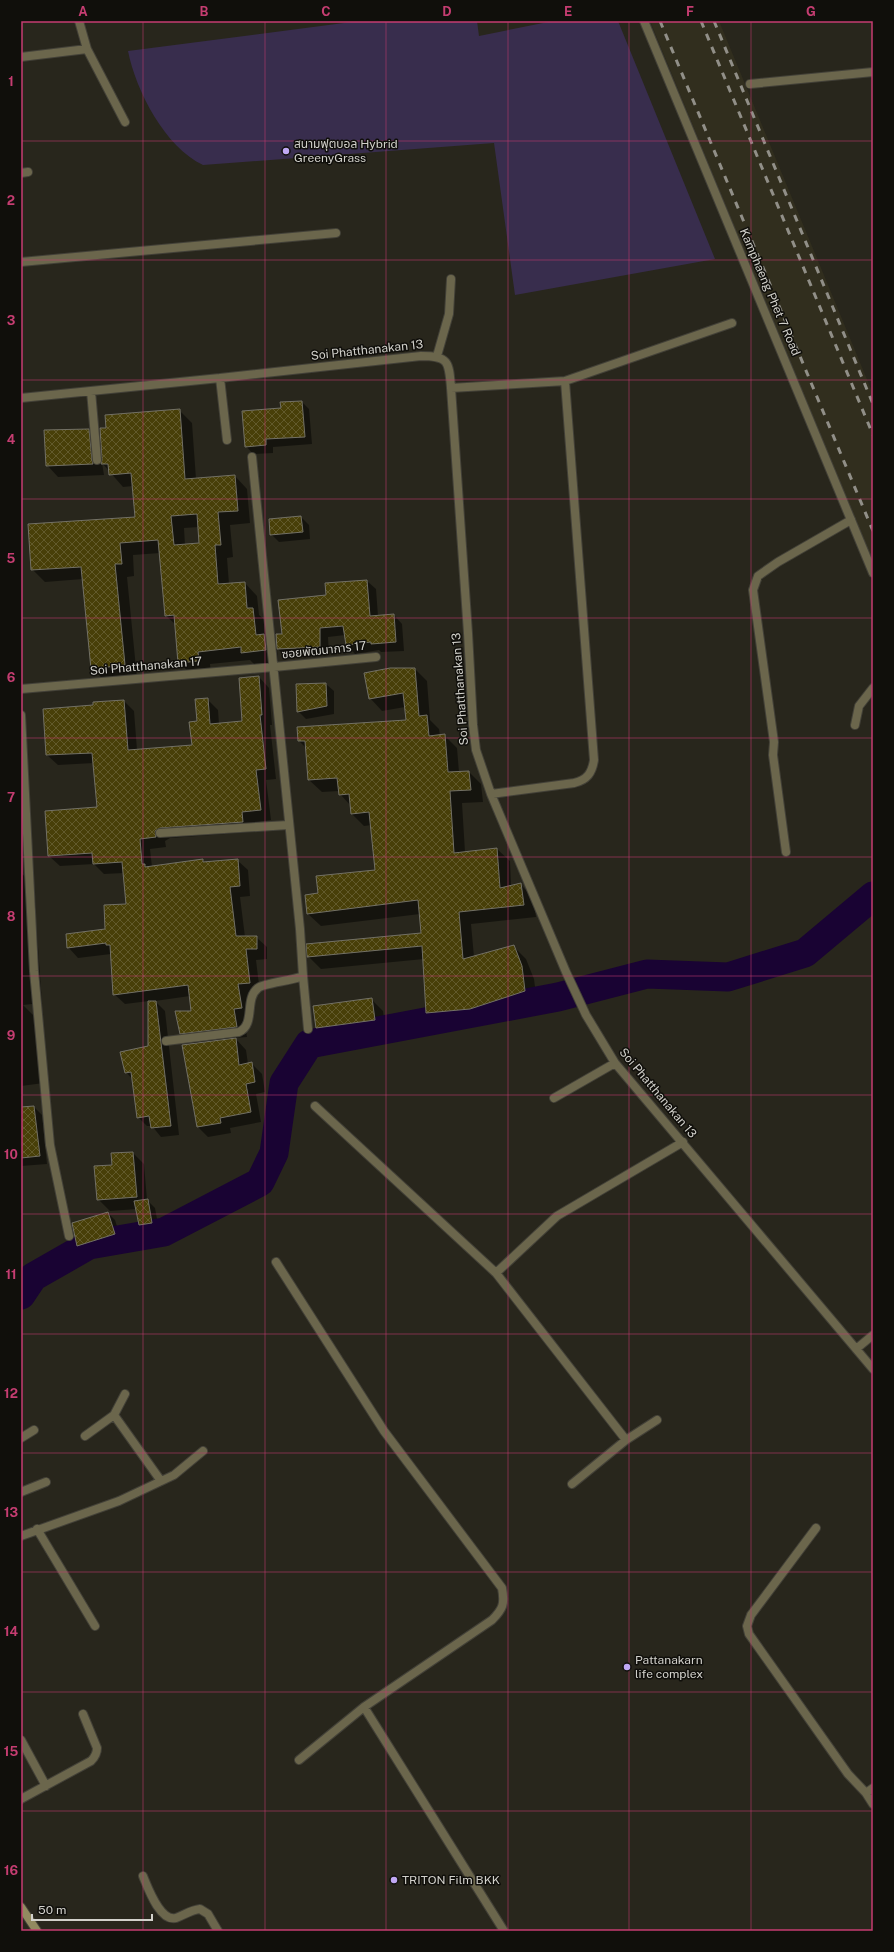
<svg xmlns="http://www.w3.org/2000/svg" width="894" height="1952" font-family="'Public Sans','Noto Sans Thai',sans-serif">
	<style>
		.built { fill: #312e1e }
		.pitch { fill: #382d4d }
		.shadow { fill: #0007; fill-rule: evenodd }
		.lines { fill: none; stroke-linecap: round; stroke-linejoin: round }
		.river { stroke: #190333; stroke-width: 29 }
		.building { fill: url(#building-cross-hatch); stroke: #727065; fill-rule: evenodd }
		.minor-casing { stroke: #434138; stroke-width: 10 }
		.tertiary-casing { stroke: #434138; stroke-width: 10 }
		.secondary-casing { stroke: #434138; stroke-width: 10 }
		.minor { stroke: #6b664c; stroke-width: 8 }
		.tertiary { stroke: #6b664c; stroke-width: 8 }
		.secondary { stroke: #928a60; stroke-width: 8 }
		.rail { stroke: #918f88; stroke-width: 3; stroke-dasharray: 7 7; stroke-linecap: butt }
		.grid { fill: none; stroke: #c53d71; stroke-width: 1; stroke-opacity: 0.55 }
		.poi-dot { fill: #c0a8f4; stroke: #100f0b; stroke-width: 1.5 }
		.labels { text-anchor: middle; stroke-width: 3; stroke-linejoin: round; paint-order: stroke }
		.poi-label { font-size: 12px; fill: #d2d1cb; stroke: #100f0b; text-anchor: start }
		.street-label { font-size: 12px; fill: #d2d1cb; stroke: #100f0b }
		.neatline { fill: none; stroke: #c53d71; stroke-width: 1.5 }
		.grid-label { font-size: 13px; text-anchor: middle; font-weight: bold; fill: #c53d71 }
	</style>
	<defs>
		<pattern id="building-cross-hatch" width="8" height="8" patternUnits="userSpaceOnUse"><rect width="8" height="8" fill="#483f08"/><path d="M0 0l8 8M0 8l8-8" fill="none" stroke="#625a2b"/></pattern>
	</defs>
	<rect width="100%" height="100%" fill="#28261c"/>
	<!-- built -->
	<path class="built" d="M650,21H719L873,394V564Z"/>
	<!-- pitch -->
	<path class="pitch" d="M359,21H477L479,36L553,21H618L715,259L515,295L494,143L203,165C165,147 136,91 128,51Z"/>
	<!-- shadow -->
	<path class="shadow" d="M302,402L309,409L312,444L273,447V453L253,454L246,446L282,409Z
		M179,410L192,423L196,479L235,476L247,489L250,523L230,525L233,557L227,558L229,584L245,583L257,596L259,615L266,621L267,638L277,648L278,662L255,665L250,660L210,664L211,673L191,675L179,662L176,625L165,615L160,553L133,555L134,576L127,577L137,678L105,681L92,668L83,579L45,582L32,569L136,518L133,486L123,487L102,463L104,475L58,477L47,465L88,430L102,443L107,429ZM199,527L201,544L185,545L184,528Z
		M301,517L309,525L310,539L279,542L271,534Z
		M367,581L376,589L378,616L394,615L402,624L404,651L381,652L379,650L355,654L347,645L345,635L328,637L329,655L287,658L278,649L283,635L327,596Z
		M415,669L427,681L430,720L439,729L440,736L444,735L457,748L459,772H469L481,784L483,802L462,803L465,852L497,849L510,861L511,886L520,884L533,897L536,917L471,924L474,957L513,946L526,959L534,979L537,1003L483,1021L440,1025L427,1012L424,959L321,969L308,956L422,934L420,914L321,926L308,914L306,895L319,894L376,871L372,825L364,826L352,814L351,806L340,794L339,791L322,792L309,780L307,749L299,741L407,721L405,707L382,711L370,698Z
		M259,677L269,688L272,725H270L276,779L266,780L271,820L252,823L253,832L170,838L165,841L166,847L150,849L152,867L203,860L205,863L237,860L248,870L250,896L240,897L245,937H256L267,947V959L256,960L260,993L248,994L252,1018L244,1019L247,1037L235,1038L246,1050L248,1064L251,1063L262,1074L265,1092L256,1094L261,1122L230,1128L231,1133L208,1137L198,1127L192,1044L180,1033L192,1012L190,996L155,1001L165,1011L179,1135L161,1137L152,1126H147L138,1117L133,1080L126,1072L149,1047V1001L125,1004L114,994L111,954L78,958L68,947L106,930L127,905L124,873L104,874L94,864L60,866L49,856L98,808L94,763L58,765L47,755L94,706L124,701L134,711L137,750L193,746L198,722L207,699L218,710L219,724L244,721Z
		M326,684L334,691V714L306,719L298,711Z
		M21,873L34,885L36,908L27,923L37,933L42,1003L23,1005L34,1016L44,1083L21,1086Z
		M371,999L383,1011L386,1032L329,1039L317,1028L314,1007Z
		M34,1107L42,1115L47,1164L21,1166V1108Z
		M133,1153L144,1164L147,1200L155,1208L159,1230L148,1232L140,1225L137,1209L110,1211L98,1199L113,1166Z
		M108,1213L115,1220L122,1242L86,1253L78,1245Z"/>
	<g class="lines">
		<!-- river -->
		<path class="river" d="M21,1295L33,1277L89,1245L164,1232L260,1182L274,1153L284,1083L309,1044L558,997L647,974L728,977L805,953L873,896"/>
	</g>
	<!-- building -->
	<path class="building" d="M302,401L305,437L266,439V445L245,447L242,411L281,408L280,402Z
		M180,409L185,479L235,475L238,511L218,512L221,545H215L218,584L245,582L247,608H253L256,635L264,634L266,650L241,653V647L198,652L199,661L178,663L174,615L165,616L158,540L120,543L122,564H115L125,665L91,669L81,567L31,570L28,524L135,517L131,473L109,475L108,464H101L102,460L100,428H106L105,415ZM197,514L199,543L174,545L171,516Z
		M89,429L92,460L93,464L46,466L44,430Z
		M301,516L303,532L270,535L269,519Z
		M367,580L370,616L394,614L396,642L371,644V642L346,645L343,626L320,628V647L277,649L276,634H282L278,600L326,595L325,583Z
		M390,668H415L419,716L427,715L429,736L445,734L448,772L469,771L471,790L450,791L454,853L497,848L500,888L521,883L524,905L459,912L463,959L514,945L522,966L525,991L470,1009L426,1013L422,946L307,957L306,944L421,933L418,900L307,914L305,895L318,893L316,876L375,870L369,812L351,814L349,794L339,795L337,778L308,780L305,741H298L297,727L406,720L403,693L369,699L364,673Z
		M259,676L262,715H260L266,769L256,770L261,810L242,812L243,822L160,828L155,831L156,837L140,839L142,864H145V867L203,859V862L238,859L240,886L230,887L236,936H257V949H246L250,983L238,984L242,1008L234,1009L237,1027L180,1034L175,1011H191L188,985L113,995L110,945H106V943L67,948L66,934L105,929L104,905L126,904L122,862L93,864L92,853L48,856L45,811L97,807L92,753L46,755L43,709L93,705V702L124,700L128,750L192,745L189,722L197,721L195,699L208,698L210,724L242,721L239,678Z
		M326,683L327,706L297,712L296,684Z
		M372,998L375,1020L316,1028L313,1006Z
		M148,1001H156L171,1126L151,1128L149,1116L137,1118L131,1072L125,1073L120,1052L148,1046Z
		M236,1038L239,1065L252,1062L255,1082L246,1084L251,1112L220,1118L221,1123L197,1127L182,1045Z
		M34,1106L40,1156L21,1158V1107Z
		M133,1152L137,1197L97,1200L94,1166L112,1165L111,1153Z
		M148,1199L152,1223L139,1225L134,1201Z
		M108,1212L115,1234L77,1246L72,1223Z"/>
	<g class="lines">
		<defs>
			<path id="minor" d="M79,21L87,49L125,122
				M21,57L87,49
				M750,84L873,72
				M21,173L28,172
				M21,262L336,233
				M437,356L449,314L451,279
				M220,378L227,440
				M451,388L565,381L732,323
				M91,391L97,460
				M21,398L220,378L421,356C449,356 449,362 451,388L468,633L473,725L476,750L491,794L566,972L586,1015L615,1063L873,1369
				M21,689L274,667L376,657
				M21,715L34,971L50,1145L69,1236
				M855,725L859,706L873,688
				M491,794L574,783C587,780 592,773 594,760L565,381
				M160,833L288,825
				M786,852L773,755L774,742L753,590L758,576L778,562L851,520
				M303,976L308,1029
				M166,1041L239,1032C256,1024 244,999 258,988C264,983 291,981 303,976L300,929L252,457
				M554,1098L615,1063
				M315,1106L496,1273L626,1440
				M276,1262L384,1431L502,1588C505,1604 503,1609 492,1620L364,1707L299,1760
				M496,1273L557,1216L683,1142
				M856,1349L873,1335
				M114,1415L161,1481
				M85,1436L114,1415L125,1394
				M21,1438L34,1430
				M572,1484L626,1440L657,1420
				M21,1492L46,1482
				M816,1528L751,1615L747,1626L749,1634L848,1774L866,1793L873,1804
				M37,1529L95,1626
				M21,1536L119,1501L174,1475L203,1451
				M364,1707L504,1931
				M21,1740L46,1786
				M866,1793L873,1788
				M21,1799L91,1761C95,1757 97,1754 97,1748L83,1714
				M143,1876C148,1888 160,1922 176,1918C184,1915 191,1910 200,1909L208,1914L218,1931"/>
			<path id="tertiary" d="M644,21L873,573"/>
			<path id="secondary" d="M21,1907L37,1931"/>
		</defs>
		<!-- minor casing -->
		<use href="#minor" class="minor-casing"/>
		<!-- tertiary casing -->
		<use href="#tertiary" class="tertiary-casing"/>
		<!-- secondary casing -->
		<use href="#secondary" class="secondary-casing"/>
		<!-- minor -->
		<use href="#minor" class="minor"/>
		<!-- tertiary -->
		<use href="#tertiary" class="tertiary"/>
		<!-- secondary -->
		<use href="#secondary" class="secondary"/>
		<!-- rail -->
		<path class="rail" d="M660,21L873,531
			M701,21L873,435
			M714,21L873,404"/>
	</g>
	<!-- grid -->
	<path class="grid" d="M143,21V1931M265,21V1931M386,21V1931M508,21V1931M629,21V1931M751,21V1931M21,141H873M21,260H873M21,380H873M21,499H873M21,618H873M21,738H873M21,857H873M21,976H873M21,1095H873M21,1214H873M21,1334H873M21,1453H873M21,1572H873M21,1692H873M21,1811H873"/>
	<!-- markers -->
	<g class="poi-dot">
		<circle cx="286" cy="151" r="4"/>
		<circle cx="627" cy="1667" r="4"/>
		<circle cx="394" cy="1880" r="4"/>
	</g>
	<g class="labels">
		<!-- poi labels -->
		<g class="poi-label">
			<text x="294" y="148">สนามฟุตบอล Hybrid<tspan x="294" dy="14">GreenyGrass</tspan></text>
			<text x="635" y="1664">Pattanakarn<tspan x="635" dy="14">life complex</tspan></text>
			<text x="402" y="1884">TRITON Film BKK</text>
		</g>
		<!-- street labels -->
		<g class="street-label">
			<text transform="translate(770 292) rotate(67)" y="4">Kamphaeng Phet 7 Road</text>
			<text transform="translate(367 350) rotate(-6)" y="4">Soi Phatthanakan 13</text>
			<text transform="translate(324 650) rotate(-6)" y="4">ซอยพัฒนาการ 17</text>
			<text transform="translate(146 666) rotate(-5)" y="4">Soi Phatthanakan 17</text>
			<text transform="translate(460 689) rotate(-94)" y="4">Soi Phatthanakan 13</text>
			<text transform="translate(658 1093) rotate(50)" y="4">Soi Phatthanakan 13</text>
		</g>
	</g>
	<!-- border -->
	<rect width="894" height="1952" fill="none" stroke="#100f0b" stroke-width="44"/>
	<!-- scale -->
	<path d="M32 1914v6h120v-6" fill="none" stroke="#d2d1cb" stroke-width="2"/>
	<text x="38" y="1914" font-size="12" fill="#d2d1cb" stroke="#100f0b" stroke-width="3" paint-order="stroke">50 m</text>
	<rect x="22" y="22" width="850" height="1908" class="neatline"/>
	<g class="grid-label">
		<text x="83" y="16">A</text>
		<text x="204" y="16">B</text>
		<text x="326" y="16">C</text>
		<text x="447" y="16">D</text>
		<text x="568" y="16">E</text>
		<text x="690" y="16">F</text>
		<text x="811" y="16">G</text>
		<text x="11" y="86">1</text>
		<text x="11" y="205">2</text>
		<text x="11" y="325">3</text>
		<text x="11" y="444">4</text>
		<text x="11" y="563">5</text>
		<text x="11" y="682">6</text>
		<text x="11" y="802">7</text>
		<text x="11" y="921">8</text>
		<text x="11" y="1040">9</text>
		<text x="11" y="1159">10</text>
		<text x="11" y="1279">11</text>
		<text x="11" y="1398">12</text>
		<text x="11" y="1517">13</text>
		<text x="11" y="1636">14</text>
		<text x="11" y="1756">15</text>
		<text x="11" y="1875">16</text>
	</g>
</svg>
